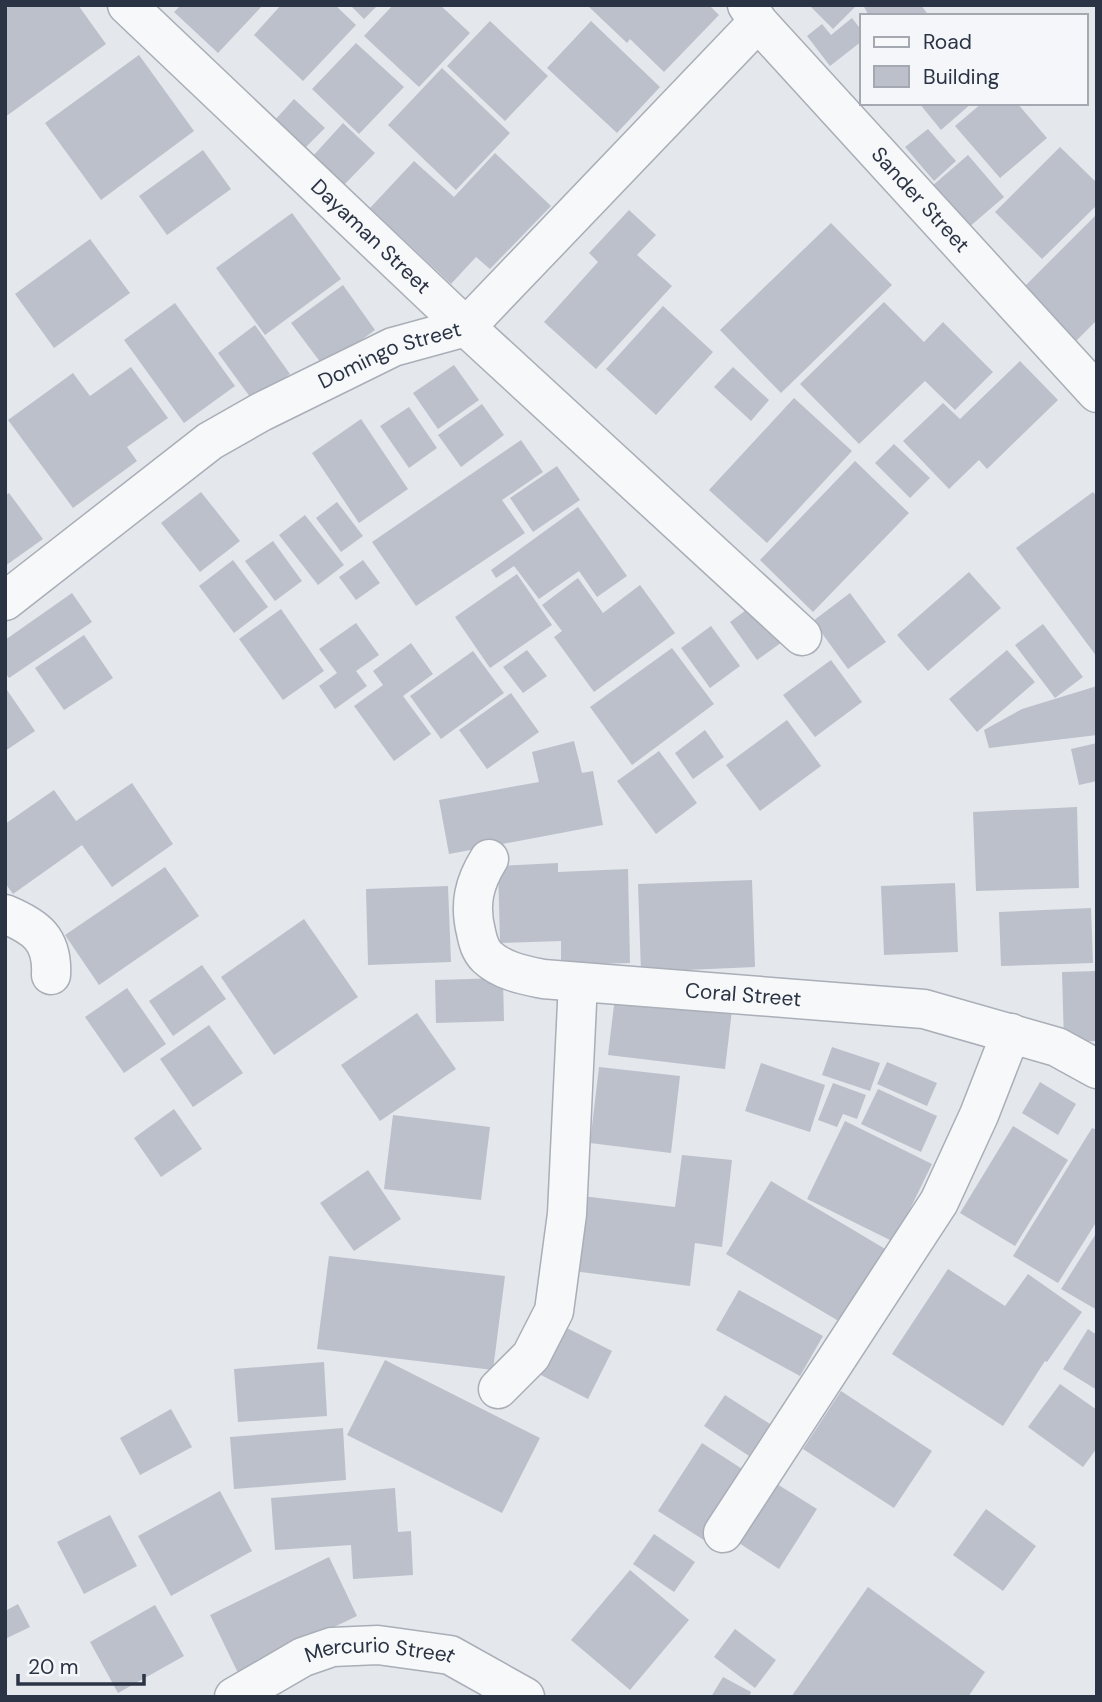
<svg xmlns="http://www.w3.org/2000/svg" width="1102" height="1702" font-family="'DM Sans',sans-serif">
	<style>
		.building { fill: #bbc0ca }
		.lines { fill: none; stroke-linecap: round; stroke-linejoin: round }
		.minor-casing { stroke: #a9aeb7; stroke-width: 41 }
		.minor { stroke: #f7f8fa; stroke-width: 38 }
		.labels { text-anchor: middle; stroke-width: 6; stroke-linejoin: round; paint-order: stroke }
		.street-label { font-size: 21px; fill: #2b3445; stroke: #f4f6f9 }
	</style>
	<rect width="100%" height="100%" fill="#e4e7ec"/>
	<!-- building -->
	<path class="building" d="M11,5H78L106,44L5,117V9Z
		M181,5H263L218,53L174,12Z
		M281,5H335L356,25L303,81L254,35Z
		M350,5H378L364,19Z
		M393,5H440L470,33L419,87L364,36Z
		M587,5H709L719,15L664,72L630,39L627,43Z
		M809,5H857L833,29Z
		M863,5H921L929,16H869Z
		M852,18L862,31V41L830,66L807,36L822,24L831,35Z
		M490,21L548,76L505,121L447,66Z
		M591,21L660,87L617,133L547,68Z
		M356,43L404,87L359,134L312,89Z
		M139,55L194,131L101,200L45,123Z
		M442,68L510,133L456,190L388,125Z
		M294,99L325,128L304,149L274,121Z
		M919,103H972L941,130Z
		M982,103H1017L1047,138L1000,178L955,126Z
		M343,123L375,153L344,185L313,156Z
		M928,129L956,161L934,181L905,147Z
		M1060,147L1097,183V205L1042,259L995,212Z
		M203,150L231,189L167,235L139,196Z
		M495,153L551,206L490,269L476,257L451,284L370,208L414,161L454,197Z
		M968,155L1004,197L968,228L932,186Z
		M629,210L656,235L637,255L672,286L596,369L544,322L598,262L589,253Z
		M292,213L341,279L265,335L216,268Z
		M1097,214V320L1075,342L1022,289Z
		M831,223L892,285L781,393L720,330Z
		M90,239L130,293L54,348L15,294Z
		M343,285L375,330L324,367L291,323Z
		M884,302L924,342L943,322L993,372L955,410L925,381L859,444L800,384Z
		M175,303L235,386L184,423L124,340Z
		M663,306L713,352L656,415L606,369Z
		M255,325L290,374L253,401L218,353Z
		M1020,361L1058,400L987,469L979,460L949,489L903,441L943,403L960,419Z
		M454,365L479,400L438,429L413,393Z
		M131,367L168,418L127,447L137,461L73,508L8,420L73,373L90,396Z
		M733,367L769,400L751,421L714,387Z
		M794,398L852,451L767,543L709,490Z
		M482,404L504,435L461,467L438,435Z
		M409,407L437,448L409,468L380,426Z
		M361,419L408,489L359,523L312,453Z
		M521,440L543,472L502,500L525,533L416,606L372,542Z
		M894,444L930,478L910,498L875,463Z
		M855,461L909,513L813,612L760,560Z
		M557,466L580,500L533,532L510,498Z
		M201,492L240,541L200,572L161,523Z
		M1093,492L1097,497V657L1016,548Z
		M9,493L43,539L5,566V496Z
		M337,502L363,536L341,552L316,518Z
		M578,507L627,576L597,597L579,571L539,599L514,566L496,578L491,570Z
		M305,515L344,565L318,585L279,535Z
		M273,541L302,581L275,601L245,561Z
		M233,560L268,607L234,633L199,586Z
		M363,560L380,583L356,600L339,577Z
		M969,572L1001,608L928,671L897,635Z
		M517,574L552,625L490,668L455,617Z
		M578,578L603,613L640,585L675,633L594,692L554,637L562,631L542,605Z
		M72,593L92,622L9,678L5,672V640Z
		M850,593L886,642L848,669L813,621Z
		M761,599L789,637L757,660L730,622Z
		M281,609L324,671L283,700L239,639Z
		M356,623L379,655L356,671L367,686L335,709L319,686L337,673L319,649Z
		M1043,624L1083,677L1055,698L1015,645Z
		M711,626L740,666L710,688L681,648Z
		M84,635L113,678L64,710L35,668Z
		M411,643L433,674L403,696L431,734L394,761L354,706L383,685L373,671Z
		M672,648L714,704L632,765L590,707Z
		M527,650L547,676L523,693L503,667Z
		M1007,650L1035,682L977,732L949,699Z
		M473,651L504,693L441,739L410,696Z
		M831,660L862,702L815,737L783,695Z
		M1097,686V735L989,748L984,730L1022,709Z
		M5,687L35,731L5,751Z
		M511,693L539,732L487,769L459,730Z
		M787,720L821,766L760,811L726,765Z
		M705,730L724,757L693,779L675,753Z
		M574,741L582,773L593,771L603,825L449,854L439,800L539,782L532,752Z
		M1097,743V781L1079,785L1071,749Z
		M659,751L697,803L656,834L617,781Z
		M132,783L173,844L112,887L82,845L13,894L5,883V824L54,790L76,821Z
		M1077,807L1079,888L976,891L973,812Z
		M558,863V872L628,869L630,963L561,965V941L500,943L498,866Z
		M165,867L199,916L99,985L65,935Z
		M752,880L755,967L641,972L638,884Z
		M955,883L958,952L884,955L881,886Z
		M448,886L451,962L368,965L366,889Z
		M1091,908L1093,963L1001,966L999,912Z
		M304,919L358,997L274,1055L221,977Z
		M202,965L226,999L173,1036L149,1001Z
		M1097,971V1041L1064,1042L1062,972Z
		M503,978L504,1021L436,1023L435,980Z
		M127,988L166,1044L124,1073L85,1017Z
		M615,997L732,1010L725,1069L608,1055Z
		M417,1013L456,1069L380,1121L341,1065Z
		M209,1025L243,1073L193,1107L160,1059Z
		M832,1047L880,1063L870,1091L822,1075Z
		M887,1062L937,1083L927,1106L877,1084Z
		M761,1063L825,1085L810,1132L745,1111Z
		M599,1067L680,1076L671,1153L590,1143Z
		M1040,1082L1076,1104L1058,1135L1022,1113Z
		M833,1083L866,1095L857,1119L843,1114L837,1127L818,1120Z
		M878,1089L937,1116L921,1152L861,1124Z
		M174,1109L202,1149L161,1177L134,1138Z
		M393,1115L490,1127L481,1200L384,1189Z
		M845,1121L932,1164L894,1242L807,1199Z
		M1013,1126L1068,1160L1015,1246L960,1213Z
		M1092,1128L1097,1130V1221L1058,1283L1013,1256Z
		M682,1155L732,1160L722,1247L695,1243L690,1286L573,1271L582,1196L675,1207Z
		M368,1170L401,1219L354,1251L320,1203Z
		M771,1181L897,1256L852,1329L726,1254Z
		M1097,1232V1310L1061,1289Z
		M329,1256L505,1276L493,1370L317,1349Z
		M948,1269L1005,1306L1028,1274L1082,1312L1047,1362L1045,1361L1003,1426L892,1354Z
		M739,1290L823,1336L800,1376L716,1330Z
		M559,1324L612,1351L588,1399L535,1372Z
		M1088,1329L1097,1335V1390L1063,1369Z
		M385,1360L540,1438L502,1513L347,1435Z
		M324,1362L327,1416L238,1422L234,1369Z
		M1060,1384L1097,1410V1448L1083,1467L1028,1427Z
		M841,1391L932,1451L894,1508L803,1449Z
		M725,1395L770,1424L749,1456L704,1426Z
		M171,1409L192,1447L140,1475L120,1438Z
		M343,1428L346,1480L234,1489L230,1437Z
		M702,1443L750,1474L707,1542L658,1511Z
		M777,1484L817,1509L779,1569L739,1543Z
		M395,1488L398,1532L411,1531L413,1575L353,1579L351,1545L275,1550L271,1498Z
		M220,1491L252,1551L171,1596L138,1536Z
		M986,1509L1036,1546L1003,1591L953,1555Z
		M110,1515L137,1566L84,1594L57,1542Z
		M654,1534L695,1562L674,1592L633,1564Z
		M329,1557L357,1616L238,1673L210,1615Z
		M630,1570L689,1620L630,1690L571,1640Z
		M868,1587L985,1672L968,1697H791Z
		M18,1604L30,1627L5,1639V1611Z
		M155,1605L184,1656L118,1693L90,1642Z
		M735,1629L776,1660L755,1688L714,1657Z
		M723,1677L751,1692L749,1697H711Z"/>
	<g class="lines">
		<defs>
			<g id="minor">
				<path id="s1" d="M127,5L466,327L802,636"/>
				<path id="s2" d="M747,5L758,22L1097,393"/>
				<path id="s3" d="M5,601L210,441L261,412L393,347L466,327L758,22"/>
				<path id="s4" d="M489,859C474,883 469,904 476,932C478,942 480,950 487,957C502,971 524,975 543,979L924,1009L1057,1047L1097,1069"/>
				<path d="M5,914C36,927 53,939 51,975"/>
				<path d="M498,1389L531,1356L554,1311L567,1214L578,982"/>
				<path d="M723,1533L939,1202L979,1115L1011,1033"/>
				<path id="s5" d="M234,1697L303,1657L332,1647L378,1645L450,1655L525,1697"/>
			</g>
		</defs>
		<!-- minor casing -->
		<use href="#minor" class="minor-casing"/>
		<!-- minor -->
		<use href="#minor" class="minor"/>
	</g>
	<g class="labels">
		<!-- street labels -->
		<g class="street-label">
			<text dy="7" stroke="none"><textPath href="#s2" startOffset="261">Sander Street</textPath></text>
			<text dy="7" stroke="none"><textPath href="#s1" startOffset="336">Dayaman Street</textPath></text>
			<text dy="7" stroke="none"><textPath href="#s3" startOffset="460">Domingo Street</textPath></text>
			<text dy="7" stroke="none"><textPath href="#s4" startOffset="366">Coral Street</textPath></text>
			<text dy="7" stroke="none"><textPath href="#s5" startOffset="158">Mercurio Street</textPath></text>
		</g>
	</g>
	<!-- border -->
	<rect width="1102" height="1702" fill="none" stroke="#2b3445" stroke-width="14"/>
	<!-- legend -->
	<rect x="860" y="14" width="228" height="91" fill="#f4f6f9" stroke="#a4a8b1" stroke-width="2"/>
	<rect x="874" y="37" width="35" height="10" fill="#f7f8fa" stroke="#a4a8b1" stroke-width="2"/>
	<text x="923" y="49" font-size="21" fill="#2b3445">Road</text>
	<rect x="874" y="66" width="35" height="21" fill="#bbc0ca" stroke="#a4a8b1" stroke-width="2"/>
	<text x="923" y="84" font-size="21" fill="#2b3445">Building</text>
	<!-- scale -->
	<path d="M18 1674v10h126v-10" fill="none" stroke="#2b3445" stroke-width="3.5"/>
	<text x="28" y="1674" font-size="21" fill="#2b3445" stroke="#f4f6f9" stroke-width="5" paint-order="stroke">20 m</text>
</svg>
